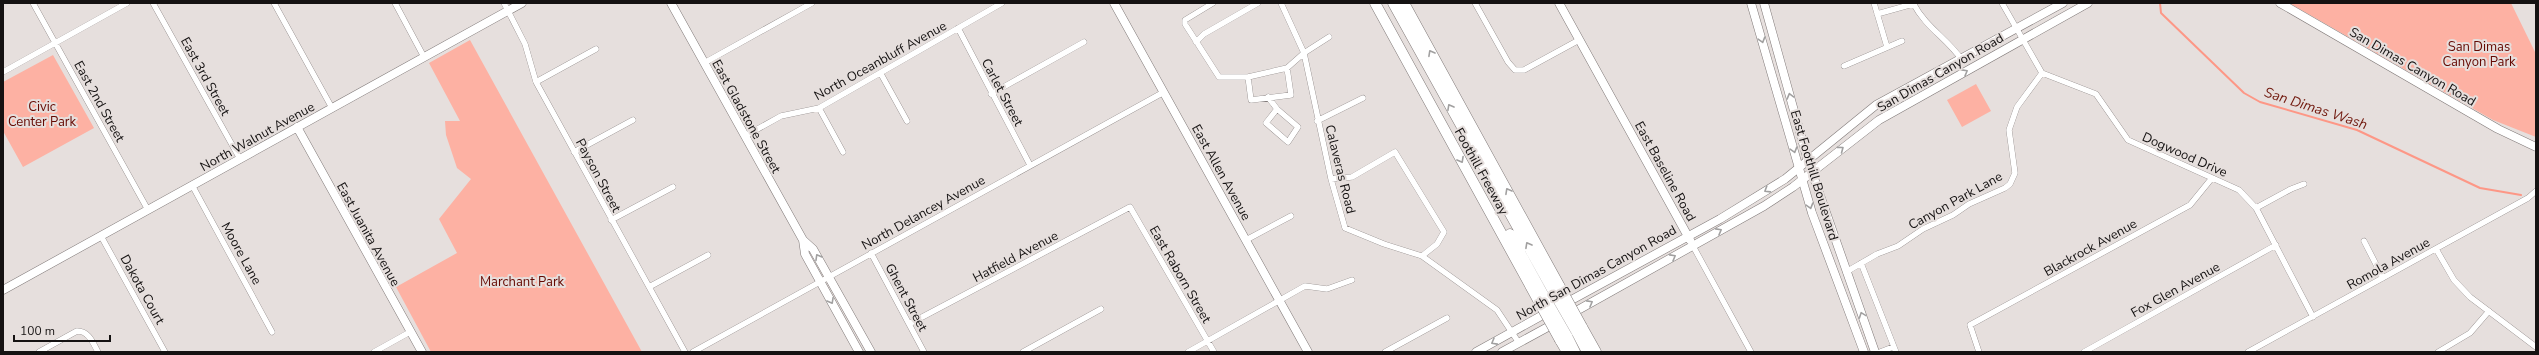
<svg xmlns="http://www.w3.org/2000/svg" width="2539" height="355" font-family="'Nunito Sans',sans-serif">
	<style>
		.green { fill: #fdb1a3 }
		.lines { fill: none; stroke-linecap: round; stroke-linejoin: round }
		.stream { stroke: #fd9786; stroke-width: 2 }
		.street-casing { stroke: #817a79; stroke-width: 6 }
		.secondary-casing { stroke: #817a79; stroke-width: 9 }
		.primary-casing { stroke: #817a79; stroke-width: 9 }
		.highway-casing { stroke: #817a79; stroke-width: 11 }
		.street { stroke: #fff; stroke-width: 5.5 }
		.secondary { stroke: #fff; stroke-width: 8 }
		.primary { stroke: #fff; stroke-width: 8 }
		.highway { stroke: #fff; stroke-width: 10 }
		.highway-bridge-casing { stroke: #817a79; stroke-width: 11; stroke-linecap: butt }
		.highway-bridge { stroke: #fff; stroke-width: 10 }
		.oneway { stroke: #a1a0a0 }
		.labels { text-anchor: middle; stroke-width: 4; stroke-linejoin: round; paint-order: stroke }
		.park-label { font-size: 13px; fill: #650902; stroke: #e6dfdd }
		.street-label { font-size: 13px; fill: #151212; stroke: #e6dfdd }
		.water-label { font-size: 14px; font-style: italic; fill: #71190e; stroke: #e6dfdd }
	</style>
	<rect width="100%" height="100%" fill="#e6dfdd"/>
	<!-- green -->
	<path class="green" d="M2289,3H2511L2536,54V137L2493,120Z
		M470,40L642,352H431L396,287L457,253L439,219L471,179L457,168L446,135L445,121H460L429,63Z
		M53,55L94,128L23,167L3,131V82Z
		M1976,84L1991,111L1962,127L1947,100Z"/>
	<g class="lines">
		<!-- stream -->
		<path class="stream" d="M2160,3L2161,13L2244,93L2260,102L2357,130L2480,188L2521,195"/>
		<defs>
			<path id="street" d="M33,3L148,210
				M153,3L240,159
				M274,3L332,108
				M395,3L424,57
				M504,3L525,44L536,82L685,352
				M1213,3L1185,20V24L1219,77H1248L1287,68L1304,53L1329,37
				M1281,3L1304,53L1331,179L1345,228L1384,244L1422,256L1497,310L1519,343
				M1475,3L1508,62L1515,70H1524L1579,40
				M1874,3L1887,47
				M1913,3C1927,29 1946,37 1962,60
				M2002,3L2042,73L2096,94L2128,140L2239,190L2256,208L2313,317
				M1877,14L1913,4
				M958,28L1030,165
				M1196,42L1204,34L1258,3
				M704,63L812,3
				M1844,66L1902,41
				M3,72L127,3
				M881,74L907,121
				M1248,77L1251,100L1291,95L1287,68
				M536,82L596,49
				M991,94L1084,42
				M1268,97L1277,109
				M819,108L843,152
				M1277,109L1298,127L1288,142L1266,123Z
				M1317,121L1363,98
				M745,136L781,116L819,108L1002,3
				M574,152L633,120
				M1331,179L1352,177L1395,152L1444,232L1437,244L1422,256
				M192,185L272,332
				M2256,208L2291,189L2304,184
				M611,220L673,187
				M101,236L165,352
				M1246,240L1291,216
				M2364,241L2383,278
				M1693,246L1751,352
				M2436,249L2454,280L2470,297L2536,347
				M871,253L924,352
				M1861,263L1896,352
				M1846,272L1877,254L1898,246L1923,229L1953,215L1969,204L2005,188L2010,184L2015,173L2009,130L2017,107L2042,73
				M649,287L708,255
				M909,324L1130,207L1214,352
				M39,352L77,331C89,331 93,343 98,352
				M374,352L410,332
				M693,352L1164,92
				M1023,352L1101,309
				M1188,352L1305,286L1327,289L1352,280
				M1385,352L1447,318
				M1880,352L1893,347
				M1979,352L1970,325L2190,205L2212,178
				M2084,352L2276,245
				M2248,352L2528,198L2536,191
				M2438,352L2470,333L2489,311"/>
			<path id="secondary" d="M671,3L803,240L813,249L871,352
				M1114,3L1308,352
				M1559,3L1690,240
				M2280,3L2498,129L2536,147
				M297,127L422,352
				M803,240L805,254L859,352
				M3,290L522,3
				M1564,304L1720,219L1785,179L1876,105L2063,3
				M1569,315L1764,206L1793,187L1879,120L2088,3
				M1476,352L1550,311
				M1502,352L1557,322"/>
			<path id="primary" d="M1751,3L1812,213L1864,352
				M1764,3L1808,161L1875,352"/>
			<path id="highway" d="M1375,3L1538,300
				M1393,3L1553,291
				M1404,3L1560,287
				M1510,234L1544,296
				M1582,327L1596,352
				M1576,331L1587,352
				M1567,336L1575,352
				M1560,340L1567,352"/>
		</defs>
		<!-- street casing -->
		<use href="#street" class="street-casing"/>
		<!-- secondary casing -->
		<use href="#secondary" class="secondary-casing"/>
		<!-- primary casing -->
		<use href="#primary" class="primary-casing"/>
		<!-- highway casing -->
		<use href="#highway" class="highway-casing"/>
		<!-- street -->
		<use href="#street" class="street"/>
		<!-- secondary -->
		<use href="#secondary" class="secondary"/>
		<!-- primary -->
		<use href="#primary" class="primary"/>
		<!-- highway -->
		<use href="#highway" class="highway"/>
		<defs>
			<path id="highway-bridge" d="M1560,287L1582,327
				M1553,291L1576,331
				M1544,296L1567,336
				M1538,300L1560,340"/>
		</defs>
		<!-- highway-bridge casing -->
		<use href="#highway-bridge" class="highway-bridge-casing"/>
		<!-- highway-bridge -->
		<use href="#highway-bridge" class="highway-bridge"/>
	</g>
	<!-- one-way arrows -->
	<defs><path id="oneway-chevron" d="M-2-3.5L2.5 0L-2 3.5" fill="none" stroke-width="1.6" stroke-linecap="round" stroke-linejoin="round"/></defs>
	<g class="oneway">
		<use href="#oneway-chevron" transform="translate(1762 40) rotate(74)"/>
		<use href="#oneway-chevron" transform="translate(1431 53) rotate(-119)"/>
		<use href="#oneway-chevron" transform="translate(1965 72) rotate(-29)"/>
		<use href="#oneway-chevron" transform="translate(1790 96) rotate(-105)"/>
		<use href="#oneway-chevron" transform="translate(1450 107) rotate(-119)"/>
		<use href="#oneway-chevron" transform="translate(1841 149) rotate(-37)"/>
		<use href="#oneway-chevron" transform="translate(1794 150) rotate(74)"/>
		<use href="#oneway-chevron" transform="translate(1461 160) rotate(61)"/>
		<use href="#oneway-chevron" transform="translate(1767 190) rotate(148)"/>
		<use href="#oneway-chevron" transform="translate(1508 191) rotate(-119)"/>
		<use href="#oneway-chevron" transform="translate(1810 206) rotate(74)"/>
		<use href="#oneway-chevron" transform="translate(1719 231) rotate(-29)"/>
		<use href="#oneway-chevron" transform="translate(1528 245) rotate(-119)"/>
		<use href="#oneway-chevron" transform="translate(818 257) rotate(-120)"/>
		<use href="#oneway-chevron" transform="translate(1673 257) rotate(-29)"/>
		<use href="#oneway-chevron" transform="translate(831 301) rotate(61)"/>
		<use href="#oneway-chevron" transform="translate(1590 303) rotate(-29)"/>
		<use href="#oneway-chevron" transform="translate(1862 315) rotate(-110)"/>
		<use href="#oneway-chevron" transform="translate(1494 342) rotate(151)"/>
	</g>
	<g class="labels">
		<!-- park labels -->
		<g class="park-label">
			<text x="2479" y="51">San Dimas<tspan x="2479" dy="15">Canyon Park</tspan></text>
			<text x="42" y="111">Civic<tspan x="42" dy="15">Center Park</tspan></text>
			<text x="522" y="286">Marchant Park</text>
		</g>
		<!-- street labels -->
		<g class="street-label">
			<text transform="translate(880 60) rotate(-29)" y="5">North Oceanbluff Avenue</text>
			<text transform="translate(2413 66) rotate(30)" y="5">San Dimas Canyon Road</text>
			<text transform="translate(1940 72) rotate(-30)" y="5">San Dimas Canyon Road</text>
			<text transform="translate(206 76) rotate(61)" y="5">East 3rd Street</text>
			<text transform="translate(1003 92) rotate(62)" y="5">Carlet Street</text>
			<text transform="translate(100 101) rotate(61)" y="5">East 2nd Street</text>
			<text transform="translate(747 116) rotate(61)" y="5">East Gladstone Street</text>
			<text transform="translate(257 136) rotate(-29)" y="5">North Walnut Avenue</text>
			<text transform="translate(2185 154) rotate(24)" y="5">Dogwood Drive</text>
			<text transform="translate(1341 169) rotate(76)" y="5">Calaveras Road</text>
			<text transform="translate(1482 171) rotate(61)" y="5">Foothill Freeway</text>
			<text transform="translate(1666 171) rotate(61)" y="5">East Baseline Road</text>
			<text transform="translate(1222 172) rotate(61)" y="5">East Allen Avenue</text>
			<text transform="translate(599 175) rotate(62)" y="5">Payson Street</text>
			<text transform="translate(1815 175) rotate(73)" y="5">East Foothill Boulevard</text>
			<text transform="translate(1955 200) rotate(-29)" y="5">Canyon Park Lane</text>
			<text transform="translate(923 212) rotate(-29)" y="5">North Delancey Avenue</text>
			<text transform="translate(369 234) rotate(61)" y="5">East Juanita Avenue</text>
			<text transform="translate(2090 247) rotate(-29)" y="5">Blackrock Avenue</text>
			<text transform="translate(242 253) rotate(61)" y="5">Moore Lane</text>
			<text transform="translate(1015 256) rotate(-28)" y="5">Hatfield Avenue</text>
			<text transform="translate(2388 263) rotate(-29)" y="5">Romola Avenue</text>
			<text transform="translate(1596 272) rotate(-29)" y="5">North San Dimas Canyon Road</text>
			<text transform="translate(1181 274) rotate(60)" y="5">East Raborn Street</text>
			<text transform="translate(143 289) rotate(61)" y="5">Dakota Court</text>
			<text transform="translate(2175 289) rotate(-29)" y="5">Fox Glen Avenue</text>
			<text transform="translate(907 297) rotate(62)" y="5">Ghent Street</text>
		</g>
		<!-- water labels -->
		<g class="water-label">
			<text transform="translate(2316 108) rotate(18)" y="5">San Dimas Wash</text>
		</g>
	</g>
	<!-- border -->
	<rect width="2539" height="355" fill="none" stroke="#151212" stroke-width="8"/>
	<!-- scale -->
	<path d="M14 335v6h96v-6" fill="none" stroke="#151212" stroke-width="2"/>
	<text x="20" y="335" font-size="12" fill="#151212" stroke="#e6dfdd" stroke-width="3" paint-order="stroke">100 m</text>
</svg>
